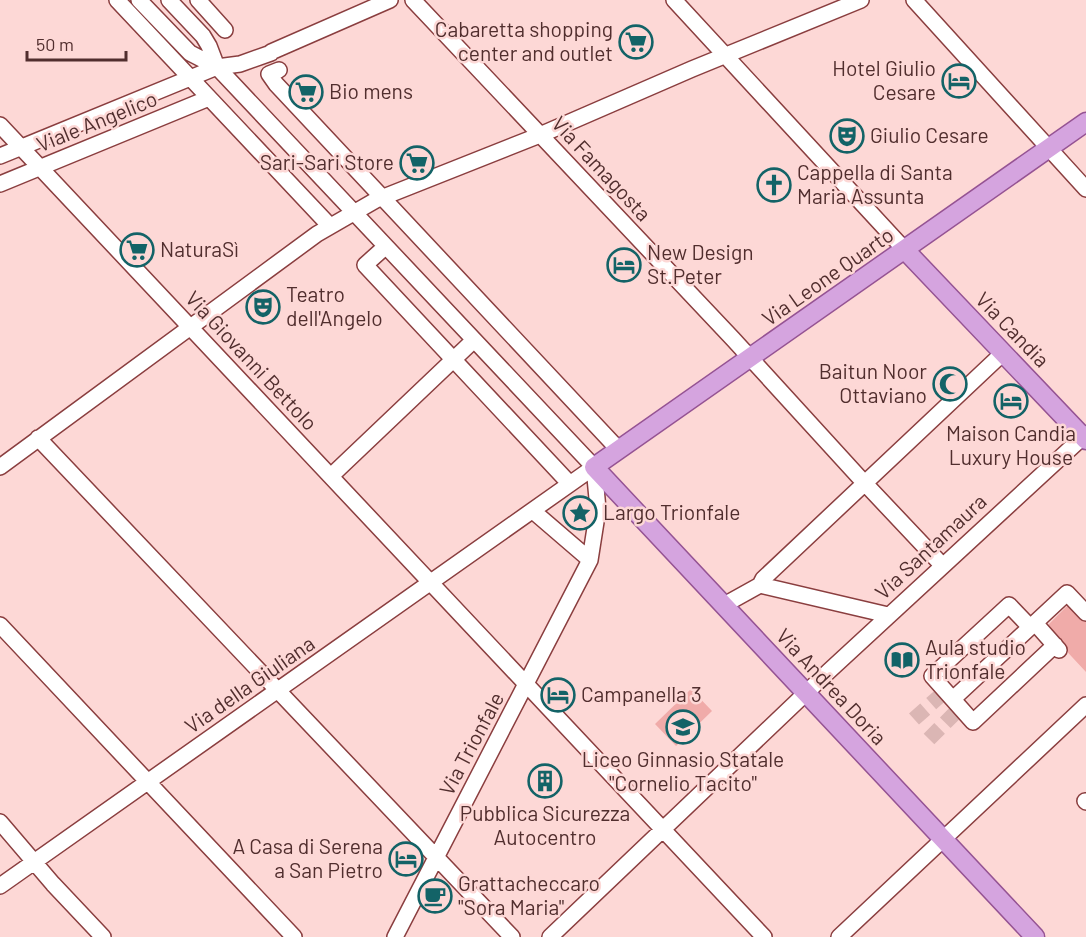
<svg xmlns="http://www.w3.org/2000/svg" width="1086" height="937" font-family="Barlow,sans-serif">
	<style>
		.green { fill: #f0aba9 }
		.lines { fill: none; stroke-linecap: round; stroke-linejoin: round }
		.minor-tunnel { stroke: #dbb6b4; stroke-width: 15; stroke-dasharray: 15 8; stroke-linecap: butt }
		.minor-casing { stroke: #8a3e3f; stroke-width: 18 }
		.major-casing { stroke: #955393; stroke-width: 21 }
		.minor { stroke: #fff; stroke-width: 15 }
		.major { stroke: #d5a4df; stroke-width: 18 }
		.labels { text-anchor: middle; stroke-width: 5; stroke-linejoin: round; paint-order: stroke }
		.poi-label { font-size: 21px; fill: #512e2e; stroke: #fdd8d6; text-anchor: start }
		.street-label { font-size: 21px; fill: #512e2e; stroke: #fdd8d6 }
	</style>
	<rect width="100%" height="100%" fill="#fdd8d6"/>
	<!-- green -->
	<path class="green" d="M1073,600L1086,613V672L1045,628Z
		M691,689L712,711L676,746L655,724Z"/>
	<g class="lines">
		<!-- minor-tunnel -->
		<path class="minor-tunnel" d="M914,719L941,695
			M929,739L957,711"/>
		<defs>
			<path id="minor" d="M117,0L329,225
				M139,0L190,53L217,67
				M169,0L203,36L209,46L217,67L594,467
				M198,0L225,30
				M413,0L733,339L858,476L942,565
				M674,0L905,250
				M914,0L1086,189
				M271,52L390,0
				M279,70L269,74L276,84L619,450
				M0,125L764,937
				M0,156L217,67L240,64L271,53
				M0,184L209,98
				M385,247L365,265L570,484
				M38,438L512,937
				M0,467L317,234L376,200L540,135L692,69L861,0
				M331,476L474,340
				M533,511L590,560
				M760,585L888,615
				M724,605L760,585L763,579L1003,353
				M1035,623L1059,650
				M0,625L294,937
				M1030,627L1009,605L932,676L973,722L1055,645
				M953,699L1067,593L1086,613
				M1085,801L1086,802
				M0,822L53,884L103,937
				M0,886L594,467
				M395,937L590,560L598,509L594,467
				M550,937L829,671L1086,434
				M839,937L1086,705"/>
			<path id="major" d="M905,250L1086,440
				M1035,937L594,467L1086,122"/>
		</defs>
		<!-- minor casing -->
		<use href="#minor" class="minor-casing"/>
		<!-- major casing -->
		<use href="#major" class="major-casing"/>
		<!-- minor -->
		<use href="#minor" class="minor"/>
		<!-- major -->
		<use href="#major" class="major"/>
	</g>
	<!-- icons -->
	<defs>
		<symbol id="supermarket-ring" viewBox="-11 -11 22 22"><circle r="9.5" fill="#fdd8d6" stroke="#136367" stroke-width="1.5"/><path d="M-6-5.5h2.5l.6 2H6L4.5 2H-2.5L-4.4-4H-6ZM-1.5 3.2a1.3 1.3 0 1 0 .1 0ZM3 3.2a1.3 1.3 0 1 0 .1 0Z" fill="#136367"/></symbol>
		<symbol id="hotel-ring" viewBox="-11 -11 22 22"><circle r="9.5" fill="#fdd8d6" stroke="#136367" stroke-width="1.5"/><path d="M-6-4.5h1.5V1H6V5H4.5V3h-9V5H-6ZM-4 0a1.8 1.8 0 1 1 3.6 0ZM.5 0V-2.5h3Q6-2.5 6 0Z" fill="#136367"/></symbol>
		<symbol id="theatre-ring" viewBox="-11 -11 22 22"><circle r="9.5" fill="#fdd8d6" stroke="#136367" stroke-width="1.5"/><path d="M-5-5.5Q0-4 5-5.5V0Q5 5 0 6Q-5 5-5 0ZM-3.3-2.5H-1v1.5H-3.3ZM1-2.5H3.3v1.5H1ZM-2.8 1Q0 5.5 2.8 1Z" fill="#136367"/></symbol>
		<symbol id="church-ring" viewBox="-11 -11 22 22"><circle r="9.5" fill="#fdd8d6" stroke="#136367" stroke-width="1.5"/><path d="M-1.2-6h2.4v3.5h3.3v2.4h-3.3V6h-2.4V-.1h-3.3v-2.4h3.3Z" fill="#136367"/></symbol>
		<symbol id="mosque-ring" viewBox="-11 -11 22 22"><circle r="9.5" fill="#fdd8d6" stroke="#136367" stroke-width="1.5"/><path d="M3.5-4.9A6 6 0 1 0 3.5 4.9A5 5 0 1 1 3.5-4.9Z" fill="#136367"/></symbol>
		<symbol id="sight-ring" viewBox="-11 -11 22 22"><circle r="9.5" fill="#fdd8d6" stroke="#136367" stroke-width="1.5"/><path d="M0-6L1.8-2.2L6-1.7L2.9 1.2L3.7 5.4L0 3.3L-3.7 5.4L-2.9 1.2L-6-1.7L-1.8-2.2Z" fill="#136367"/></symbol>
		<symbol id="library-ring" viewBox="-11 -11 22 22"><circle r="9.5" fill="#fdd8d6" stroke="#136367" stroke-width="1.5"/><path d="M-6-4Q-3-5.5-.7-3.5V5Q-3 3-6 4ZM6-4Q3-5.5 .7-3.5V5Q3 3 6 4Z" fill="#136367"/></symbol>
		<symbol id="school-ring" viewBox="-11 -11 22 22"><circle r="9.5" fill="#fdd8d6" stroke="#136367" stroke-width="1.5"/><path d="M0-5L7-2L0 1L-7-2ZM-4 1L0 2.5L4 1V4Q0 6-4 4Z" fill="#136367"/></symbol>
		<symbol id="building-ring" viewBox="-11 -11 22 22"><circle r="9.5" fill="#fdd8d6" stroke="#136367" stroke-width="1.5"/><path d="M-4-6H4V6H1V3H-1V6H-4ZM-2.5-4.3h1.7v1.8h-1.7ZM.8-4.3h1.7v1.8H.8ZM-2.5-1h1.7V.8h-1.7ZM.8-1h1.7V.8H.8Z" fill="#136367"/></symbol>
		<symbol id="cafe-ring" viewBox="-11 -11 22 22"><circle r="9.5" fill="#fdd8d6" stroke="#136367" stroke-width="1.5"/><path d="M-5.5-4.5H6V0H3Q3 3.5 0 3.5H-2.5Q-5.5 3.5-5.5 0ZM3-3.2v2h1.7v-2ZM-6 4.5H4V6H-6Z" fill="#136367"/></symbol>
	</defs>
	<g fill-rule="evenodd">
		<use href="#supermarket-ring" x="617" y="23" width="38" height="38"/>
		<use href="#hotel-ring" x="940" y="62" width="38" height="38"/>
		<use href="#supermarket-ring" x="287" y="73" width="38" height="38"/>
		<use href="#theatre-ring" x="828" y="117" width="38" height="38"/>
		<use href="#supermarket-ring" x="398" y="144" width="38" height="38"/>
		<use href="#church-ring" x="755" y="166" width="38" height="38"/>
		<use href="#supermarket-ring" x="118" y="231" width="38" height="38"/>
		<use href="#hotel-ring" x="605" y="246" width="38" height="38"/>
		<use href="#theatre-ring" x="244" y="288" width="38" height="38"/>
		<use href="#mosque-ring" x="931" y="365" width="38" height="38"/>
		<use href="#hotel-ring" x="992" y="382" width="38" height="38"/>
		<use href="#sight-ring" x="561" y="494" width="38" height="38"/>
		<use href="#library-ring" x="883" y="641" width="38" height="38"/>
		<use href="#hotel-ring" x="539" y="676" width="38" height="38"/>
		<use href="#school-ring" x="664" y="708" width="38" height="38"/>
		<use href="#building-ring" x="526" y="762" width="38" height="38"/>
		<use href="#hotel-ring" x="387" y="840" width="38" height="38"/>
		<use href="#cafe-ring" x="416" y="877" width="38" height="38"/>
	</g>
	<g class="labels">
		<!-- poi labels -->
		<g class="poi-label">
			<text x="613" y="37" text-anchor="end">Cabaretta shopping<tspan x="613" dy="24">center and outlet</tspan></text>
			<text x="936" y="76" text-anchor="end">Hotel Giulio<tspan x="936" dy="24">Cesare</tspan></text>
			<text x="329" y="99">Bio mens</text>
			<text x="870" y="143">Giulio Cesare</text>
			<text x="394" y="170" text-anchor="end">Sari-Sari Store</text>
			<text x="797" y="180">Cappella di Santa<tspan x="797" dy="24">Maria Assunta</tspan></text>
			<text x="160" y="257">NaturaSì</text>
			<text x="647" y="260">New Design<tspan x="647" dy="24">St.Peter</tspan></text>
			<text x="286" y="302">Teatro<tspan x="286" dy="24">dell'Angelo</tspan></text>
			<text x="927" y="379" text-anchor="end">Baitun Noor<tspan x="927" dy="24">Ottaviano</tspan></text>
			<text x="1011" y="441" text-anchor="middle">Maison Candia<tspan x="1011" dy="24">Luxury House</tspan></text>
			<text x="603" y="520">Largo Trionfale</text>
			<text x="925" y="655">Aula studio<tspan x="925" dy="24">Trionfale</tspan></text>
			<text x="581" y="702">Campanella 3</text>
			<text x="683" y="767" text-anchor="middle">Liceo Ginnasio Statale<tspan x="683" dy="24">"Cornelio Tacito"</tspan></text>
			<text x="545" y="821" text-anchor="middle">Pubblica Sicurezza<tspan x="545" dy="24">Autocentro</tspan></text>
			<text x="383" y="854" text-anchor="end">A Casa di Serena<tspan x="383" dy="24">a San Pietro</tspan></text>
			<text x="458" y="891">Grattacheccaro<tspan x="458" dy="24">"Sora Maria"</tspan></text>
		</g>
		<!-- street labels -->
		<g class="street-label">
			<text transform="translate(97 122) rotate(-22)" y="7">Viale Angelico</text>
			<text transform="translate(601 169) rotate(47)" y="7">Via Famagosta</text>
			<text transform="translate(828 277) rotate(-35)" y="7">Via Leone Quarto</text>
			<text transform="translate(1012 330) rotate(46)" y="7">Via Candia</text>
			<text transform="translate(251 361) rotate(47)" y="7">Via Giovanni Bettolo</text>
			<text transform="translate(931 547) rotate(-43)" y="7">Via Santamaura</text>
			<text transform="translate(250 685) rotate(-35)" y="7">Via della Giuliana</text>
			<text transform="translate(831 687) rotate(47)" y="7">Via Andrea Doria</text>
			<text transform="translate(472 744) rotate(-62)" y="7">Via Trionfale</text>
		</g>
	</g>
	<!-- scale -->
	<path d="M27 51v9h99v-9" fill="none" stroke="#512e2e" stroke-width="3"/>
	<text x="36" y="51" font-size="18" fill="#512e2e" stroke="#fdd8d6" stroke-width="4.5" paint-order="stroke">50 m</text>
</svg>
